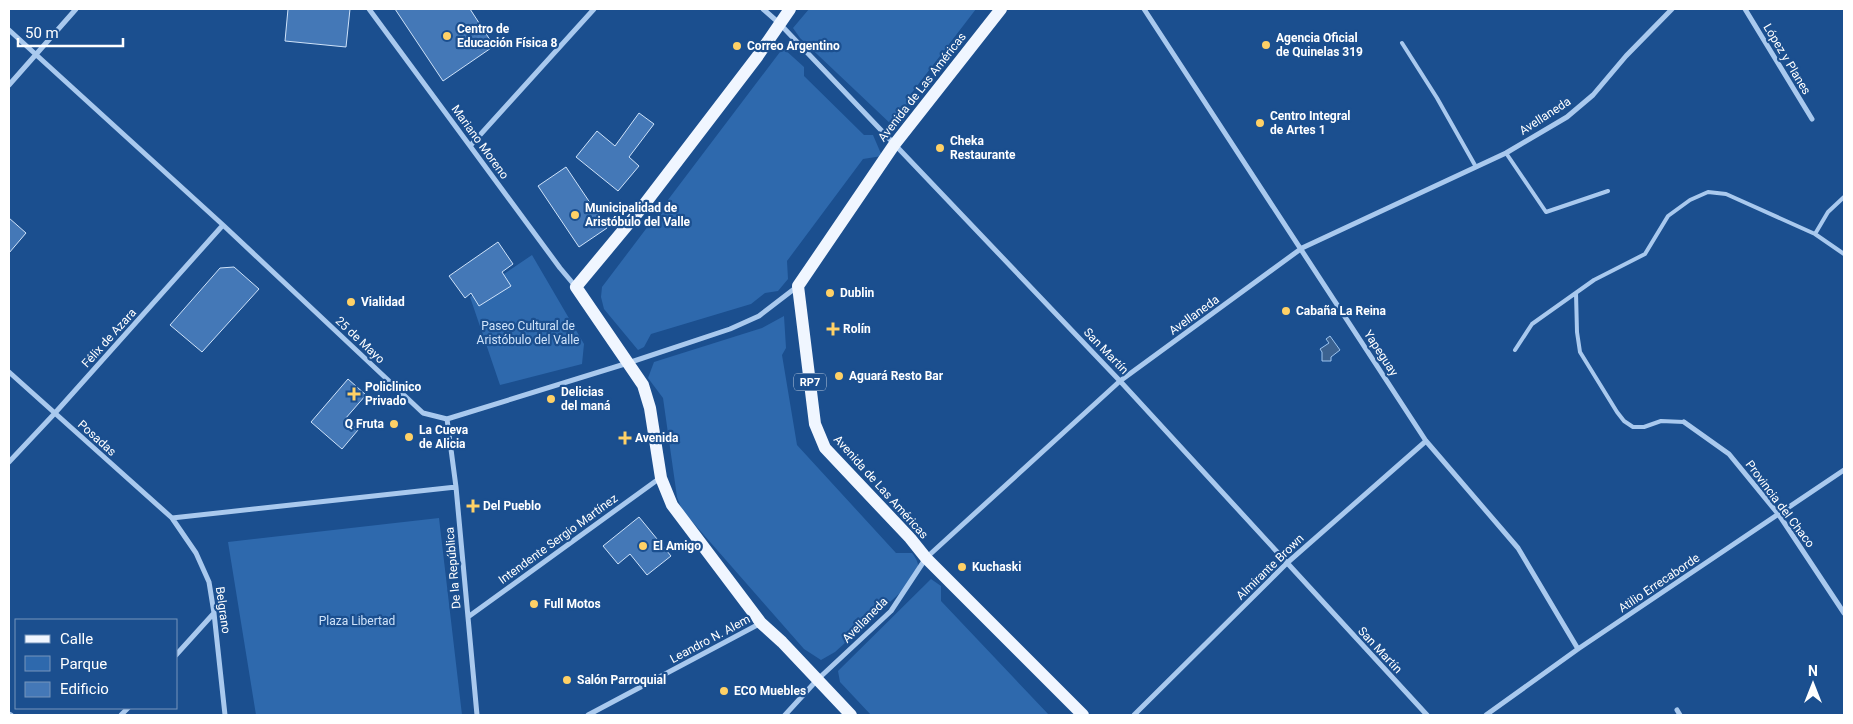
<svg xmlns="http://www.w3.org/2000/svg" width="1853" height="724" font-family="Roboto,sans-serif">
	<style>
		.green { fill: #2e69ad }
		.water { fill: #3c6290; stroke: #9cc4f0 }
		.building { fill: #4478b7; stroke: #cfe3fa }
		.lines { fill: none; stroke-linecap: round; stroke-linejoin: round }
		.lane { stroke: #a9c9ee; stroke-width: 4 }
		.street { stroke: #a9c9ee; stroke-width: 5 }
		.primary { stroke: #f0f6ff; stroke-width: 12 }
		.poi-dot { fill: #ffd166; stroke: #1b4f8f; stroke-width: 2 }
		.labels { text-anchor: middle; stroke-width: 4.5; stroke-linejoin: round; paint-order: stroke }
		.shield { fill: #1b4f8f; stroke: #bbcadd; stroke-width: 1 }
		.shield-label { font-size: 11px; font-weight: bold; fill: #fff }
		.poi-label { font-size: 12px; font-weight: bold; fill: #fff; stroke: #1b4f8f; text-anchor: start }
		.street-label { font-size: 12px; fill: #fff; stroke: #1b4f8f }
		.park-label { font-size: 12px; fill: #cfe3fa; stroke: #1b4f8f }
	</style>
	<rect width="100%" height="100%" fill="#1b4f8f"/>
	<!-- green -->
	<path class="green" d="M809,9H976L907,99L910,111L902,123L893,126L800,38L793,28Z
		M783,48L804,67V76L864,135H873L882,156L863,159L787,261L788,279L778,291L765,293L751,304L651,334L644,347L638,350L604,309L601,297L602,287Z
		M532,255L584,344L582,364L500,385L470,297Z
		M784,316L786,348L782,355L797,445L896,553H912C921,565 919,568 913,581L835,652L821,660L804,649L682,510L677,497L663,398L648,378L654,362L762,328Z
		M439,518L462,715H256L228,542Z
		M931,579L941,586V601L1049,715H871L840,682L838,671Z"/>
	<!-- water -->
	<path class="water" d="M1330,336L1340,350L1331,357V361H1322V352L1320,349L1329,343L1326,339Z"/>
	<!-- building -->
	<path class="building" d="M288,9H350L346,47L285,41Z
		M395,9H470L494,46L443,81Z
		M639,113L654,124L629,157L639,166L618,191L576,157L597,131L615,146Z
		M566,167L607,228L579,247L538,186Z
		M9,218L26,233L9,253Z
		M498,242L513,264L502,272L511,286L479,306L471,293L465,298L449,276Z
		M234,267L259,289L202,352L170,325L220,268Z
		M348,379L366,395L345,419L358,430L342,449L311,422Z
		M639,517L671,556L647,575L630,554L618,564L603,546Z"/>
	<g class="lines">
		<!-- lane -->
		<path class="lane" d="M1402,43L1437,98L1476,167
			M1506,153L1546,212L1608,191
			M1815,234L1828,212L1844,197
			M1576,293L1577,332L1580,352L1617,412L1624,421L1633,427H1644L1661,421L1684,422
			M1515,350L1532,324L1594,280L1645,254L1668,216L1690,200L1708,192L1726,194L1815,234L1844,254"/>
		<!-- street -->
		<path class="street" d="M369,9L560,268L576,287
			M763,9L779,23L1120,381L1427,715
			M1144,9L1426,441L1518,548L1578,649
			M1745,9L1812,119
			M9,30L223,225L423,413L447,419L628,363L730,329L759,316L798,286
			M9,85L76,9
			M470,146L594,9
			M9,372L172,518L196,553L209,582L214,613L225,715
			M447,419L456,487L477,715
			M1684,422L1729,454L1779,515L1844,613
			M9,462L55,413L223,225
			M172,518L456,487
			M468,617L660,478
			M176,655L214,613
			M1677,710L1680,715
			M9,714L11,715
			M121,715L128,708
			M588,715L761,623
			M785,715L817,680L891,611L926,558L1120,381L1302,248L1506,153L1567,117L1593,95L1626,56L1672,9
			M1134,715L1287,563L1426,441
			M1486,715L1578,649L1844,470"/>
		<!-- primary -->
		<path class="primary" d="M790,9L757,57L640,210L576,287L643,385L650,408L661,478L672,505L761,623L782,642L851,715
			M1001,9L894,145L798,286L815,424L825,448L910,538L926,558L1083,715"/>
	</g>
	<!-- markers -->
	<g class="poi-dot">
		<circle cx="447" cy="36" r="5"/>
		<circle cx="1266" cy="45" r="5"/>
		<circle cx="737" cy="46" r="5"/>
		<circle cx="1260" cy="123" r="5"/>
		<circle cx="940" cy="148" r="5"/>
		<circle cx="575" cy="215" r="5"/>
		<circle cx="830" cy="293" r="5"/>
		<circle cx="351" cy="302" r="5"/>
		<circle cx="1286" cy="311" r="5"/>
		<path d="M830.5 321.5h5v5h5v5h-5v5h-5v-5h-5v-5h5z"/>
		<circle cx="839" cy="376" r="5"/>
		<path d="M351.5 386.5h5v5h5v5h-5v5h-5v-5h-5v-5h5z"/>
		<circle cx="551" cy="399" r="5"/>
		<circle cx="394" cy="424" r="5"/>
		<circle cx="409" cy="437" r="5"/>
		<path d="M622.5 430.5h5v5h5v5h-5v5h-5v-5h-5v-5h5z"/>
		<path d="M470.5 498.5h5v5h5v5h-5v5h-5v-5h-5v-5h5z"/>
		<circle cx="643" cy="546" r="5"/>
		<circle cx="962" cy="567" r="5"/>
		<circle cx="534" cy="604" r="5"/>
		<circle cx="567" cy="680" r="5"/>
		<circle cx="724" cy="691" r="5"/>
	</g>
	<g class="labels">
		<!-- shield labels -->
		<rect class="shield" x="794" y="373.5" width="32" height="17" rx="4"/>
		<g class="shield-label">
			<text x="810" y="386">RP7</text>
		</g>
		<!-- poi labels -->
		<g class="poi-label">
			<text x="457" y="33">Centro de<tspan x="457" dy="14">Educación Física 8</tspan></text>
			<text x="1276" y="42">Agencia Oficial<tspan x="1276" dy="14">de Quinelas 319</tspan></text>
			<text x="747" y="50">Correo Argentino</text>
			<text x="1270" y="120">Centro Integral<tspan x="1270" dy="14">de Artes 1</tspan></text>
			<text x="950" y="145">Cheka<tspan x="950" dy="14">Restaurante</tspan></text>
			<text x="585" y="212">Municipalidad de<tspan x="585" dy="14">Aristóbulo del Valle</tspan></text>
			<text x="840" y="297">Dublin</text>
			<text x="361" y="306">Vialidad</text>
			<text x="1296" y="315">Cabaña La Reina</text>
			<text x="843" y="333">Rolín</text>
			<text x="849" y="380">Aguará Resto Bar</text>
			<text x="365" y="391">Policlinico<tspan x="365" dy="14">Privado</tspan></text>
			<text x="561" y="396">Delicias<tspan x="561" dy="14">del maná</tspan></text>
			<text x="384" y="428" text-anchor="end">Q Fruta</text>
			<text x="419" y="434">La Cueva<tspan x="419" dy="14">de Alicia</tspan></text>
			<text x="635" y="442">Avenida</text>
			<text x="483" y="510">Del Pueblo</text>
			<text x="653" y="550">El Amigo</text>
			<text x="972" y="571">Kuchaski</text>
			<text x="544" y="608">Full Motos</text>
			<text x="577" y="684">Salón Parroquial</text>
			<text x="734" y="695">ECO Muebles</text>
		</g>
		<!-- street labels -->
		<g class="street-label">
			<text transform="translate(1787 59) rotate(59)" y="4">López y Planes</text>
			<text transform="translate(922 87) rotate(-52)" y="4">Avenida de Las Américas</text>
			<text transform="translate(1545 116) rotate(-33)" y="4">Avellaneda</text>
			<text transform="translate(480 142) rotate(54)" y="4">Mariano Moreno</text>
			<text transform="translate(1194 315) rotate(-36)" y="4">Avellaneda</text>
			<text transform="translate(109 338) rotate(-48)" y="4">Félix de Azara</text>
			<text transform="translate(360 340) rotate(43)" y="4">25 de Mayo</text>
			<text transform="translate(1106 351) rotate(46)" y="4">San Martín</text>
			<text transform="translate(1381 353) rotate(57)" y="4">Yapeguay</text>
			<text transform="translate(97 438) rotate(42)" y="4">Posadas</text>
			<text transform="translate(881 487) rotate(48)" y="4">Avenida de Las Américas</text>
			<text transform="translate(1780 504) rotate(53)" y="4">Provincia del Chaco</text>
			<text transform="translate(558 539) rotate(-36)" y="4">Intendente Sergio Martínez</text>
			<text transform="translate(1270 567) rotate(-44)" y="4">Almirante Brown</text>
			<text transform="translate(453 568) rotate(-95)" y="4">De la República</text>
			<text transform="translate(1659 583) rotate(-34)" y="4">Atilio Errecaborde</text>
			<text transform="translate(223 610) rotate(82)" y="4">Belgrano</text>
			<text transform="translate(865 620) rotate(-45)" y="4">Avellaneda</text>
			<text transform="translate(710 639) rotate(-28)" y="4">Leandro N. Alem</text>
			<text transform="translate(1380 650) rotate(47)" y="4">San Martín</text>
		</g>
		<!-- park labels -->
		<g class="park-label">
			<text x="528" y="330">Paseo Cultural de<tspan x="528" dy="14">Aristóbulo del Valle</tspan></text>
			<text x="357" y="625">Plaza Libertad</text>
		</g>
	</g>
	<!-- border -->
	<rect width="1853" height="724" fill="none" stroke="#ffffff" stroke-width="20"/>
	<!-- legend -->
	<rect x="15" y="619" width="162" height="90" fill="#1b4f8f" stroke="#7695bc"/>
	<rect x="25" y="635" width="25" height="8" fill="#f0f6ff" stroke="#7695bc"/>
	<text x="60" y="644" font-size="15" fill="#ffffff">Calle</text>
	<rect x="25" y="656" width="25" height="15" fill="#2e69ad" stroke="#7695bc"/>
	<text x="60" y="669" font-size="15" fill="#ffffff">Parque</text>
	<rect x="25" y="682" width="25" height="15" fill="#4478b7" stroke="#7695bc"/>
	<text x="60" y="694" font-size="15" fill="#ffffff">Edificio</text>
	<!-- north arrow -->
	<g transform="translate(1813 684)" stroke="#1b4f8f" stroke-width="4" paint-order="stroke">
	<path d="M0-4L9 19L0 12L-9 19Z" fill="#ffffff"/>
	<text y="-8" font-size="14" font-weight="bold" text-anchor="middle" fill="#ffffff">N</text>
	</g>
	<!-- scale -->
	<path d="M18 38v8h105v-8" fill="none" stroke="#ffffff" stroke-width="2.5"/>
	<text x="25" y="38" font-size="15" fill="#ffffff" stroke="#1b4f8f" stroke-width="4" paint-order="stroke">50 m</text>
</svg>
